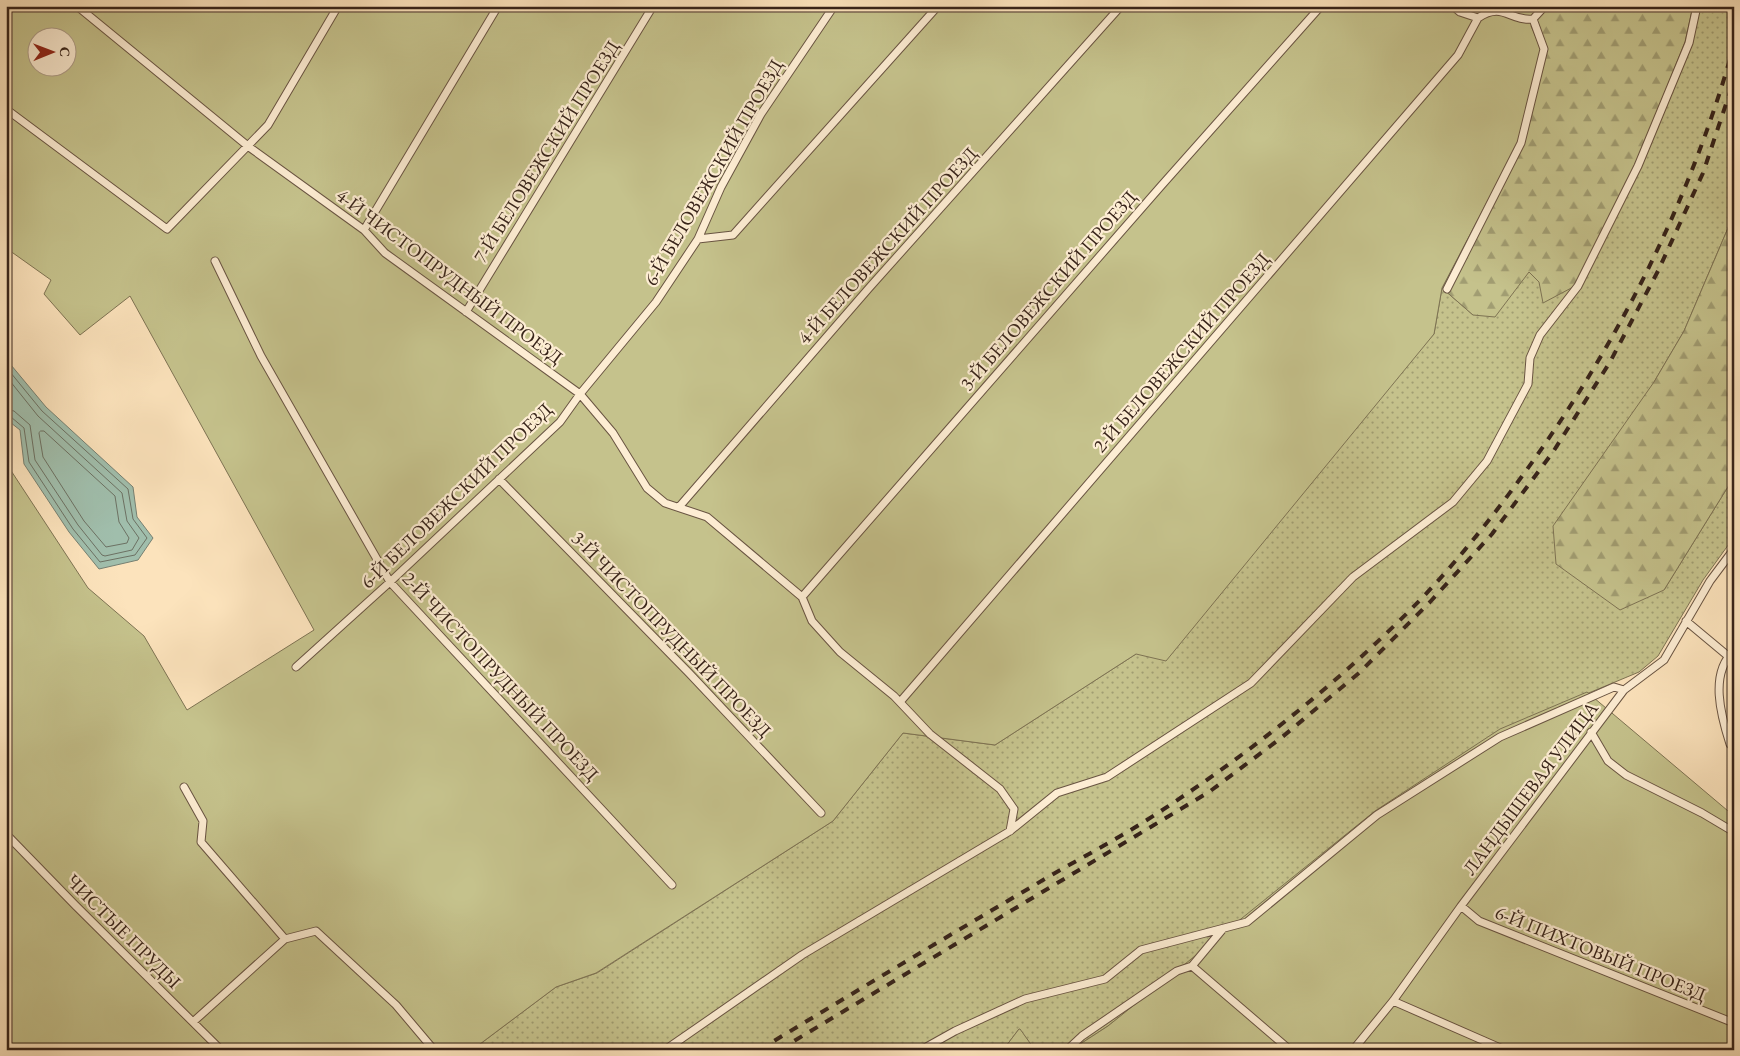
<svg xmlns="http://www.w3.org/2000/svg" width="1740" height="1056" font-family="'EB Garamond',serif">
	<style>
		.grass { fill: url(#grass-dots); stroke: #7e7353 }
		.forest { fill: url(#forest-firs); stroke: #7e7353 }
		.garden { fill: #c5c28c; stroke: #7e7353; fill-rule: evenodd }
		.water { fill: #a0beac; stroke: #768072 }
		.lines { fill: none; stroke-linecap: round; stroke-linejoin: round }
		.shore { stroke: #6c7163; stroke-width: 1 }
		.lane-casing { stroke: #695442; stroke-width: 9 }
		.lane { stroke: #fdedd3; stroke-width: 7 }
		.rail { stroke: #38241a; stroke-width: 4; stroke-dasharray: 9 9; stroke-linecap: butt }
		.labels { text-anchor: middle; stroke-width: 4.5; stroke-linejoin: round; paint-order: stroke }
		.street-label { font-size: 19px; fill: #38241a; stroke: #fdedd3 }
	</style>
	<defs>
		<pattern id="grass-dots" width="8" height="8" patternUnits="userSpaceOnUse" patternTransform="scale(1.25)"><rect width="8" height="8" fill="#c5c28c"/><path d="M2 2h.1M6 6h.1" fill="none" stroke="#a19d72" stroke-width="1.8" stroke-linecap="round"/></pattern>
		<pattern id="forest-firs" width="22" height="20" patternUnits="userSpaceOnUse" patternTransform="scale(1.25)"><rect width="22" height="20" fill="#c5c28c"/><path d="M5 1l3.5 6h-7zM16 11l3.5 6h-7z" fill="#a19d72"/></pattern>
	</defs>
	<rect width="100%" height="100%" fill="#fce3bc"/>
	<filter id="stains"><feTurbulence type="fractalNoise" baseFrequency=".004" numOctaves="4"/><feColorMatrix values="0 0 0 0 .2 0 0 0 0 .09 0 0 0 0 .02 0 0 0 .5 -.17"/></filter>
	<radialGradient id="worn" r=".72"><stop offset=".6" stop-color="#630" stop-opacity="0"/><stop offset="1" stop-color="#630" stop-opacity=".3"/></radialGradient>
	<!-- grass -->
	<path class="grass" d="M1693,6H1734V214L1684,331L1654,382L1664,590L1734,477V537L1703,580L1658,656L1639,672L1500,730L1108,1026L1071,1050H1035L1019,1029L1003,1050H472L556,987L597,973L833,821L903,733L995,745L1136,654L1434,334L1442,288L1473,315L1529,272L1539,282L1685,42Z"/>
	<!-- forest -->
	<path class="forest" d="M1541,6H1693L1685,42L1636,164L1575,286L1543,303L1539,282L1529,272L1495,317L1473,315L1442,288L1518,143L1541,49L1531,26Z
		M1734,214V477L1664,590L1620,610L1556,564L1553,526L1654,382L1684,331Z"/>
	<!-- garden -->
	<path class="garden" d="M6,6H1541L1531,26L1541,49L1518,143L1442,288L1434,334L1166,661L1136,654L995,745L903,733L833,821L596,973L556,987L472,1050H6V463L88,588L144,636L187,710L314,630L130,296L80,335L44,294L51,280L6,248ZM38,38H68V68H38Z
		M1587,692L1734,816V1050H1071L1108,1026L1375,811L1500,729Z
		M1020,1029L1035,1050H1003L1019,1029Z"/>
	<!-- water -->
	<path class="water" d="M6,359L46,407L133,487L137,517L153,538L138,560L99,569L69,532L24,464L20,430L6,419Z"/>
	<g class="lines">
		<!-- shore -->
		<path class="shore" d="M6,367L42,411L128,489L133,519L147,538L135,555L100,562L73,529L29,462L24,428L11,417L6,415
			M6,376L38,416L122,493L127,521L139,538L132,550L105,556L102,555L78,525L35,460L30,425L14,411L6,409
			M41,431H44L115,496L119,522L129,538L127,543L106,547L84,521L43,457L39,433Z"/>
		<defs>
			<path id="lane" d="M77,6L249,147L364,230L385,253L580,394L613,433L647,488L665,503L707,517L802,597L812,621L840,652L894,696L930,734L1000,789L1014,809L1010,831
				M1453,6L1460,12L1478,18C1503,1 1510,22 1533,19L1545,6
				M6,109L167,229L268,125L338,6
				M364,230L498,6
				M698,239L733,235L938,6
				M215,261L261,356L390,582L672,885
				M1447,289L1521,143L1544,49L1533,19
				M466,312L653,6
				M499,479L689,673L821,813
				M679,507L869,288L1121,6
				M802,597L1161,186L1321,6
				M1686,621L1734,661
				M1734,651C1709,673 1721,716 1730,744L1734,743
				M296,667L390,582L560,422L580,394L656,302L698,239L721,187L761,114L834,6
				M900,702L1458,55L1478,18
				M1591,732L1608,761L1626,775L1702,813L1734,832
				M184,787L203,821L201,842L285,939L316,931L396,1005L434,1050
				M6,834L75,905L221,1050
				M1461,906L1479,921L1734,1023
				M1222,930L1192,966L1290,1050
				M1393,1001L1505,1050
				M193,1022L285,939
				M665,1050L802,955L1010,831L1057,793L1107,777L1251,683L1353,577L1453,502L1487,461L1528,384L1530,358L1540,335L1578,286L1638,166L1689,43L1697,6
				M921,1050L955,1031L1025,999L1105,979L1141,950L1247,922L1377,815L1500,737L1614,687L1624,690
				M1067,1050L1082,1036L1177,971L1192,966
				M1353,1050L1393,1001L1461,906L1624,690L1664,660L1710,581L1734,549"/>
		</defs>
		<!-- lane casing -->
		<use href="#lane" class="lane-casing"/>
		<!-- lane -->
		<use href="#lane" class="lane"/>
		<!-- rail -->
		<path class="rail" d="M759,1050C850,995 941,940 1033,886C1066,866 1101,848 1134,828C1157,814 1179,799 1201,784C1280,729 1356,666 1423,597C1458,560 1490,520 1520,479C1616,348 1690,203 1734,45
			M779,1050L1209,792L1281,738L1359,673L1430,602L1492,534L1553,452L1610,362L1658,271L1703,173L1734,80"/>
	</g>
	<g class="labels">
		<!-- street labels -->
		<g class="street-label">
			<text transform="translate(546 151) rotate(-58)" y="7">7-Й БЕЛОВЕЖСКИЙ ПРОЕЗД</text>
			<text transform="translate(713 172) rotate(-60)" y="7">6-Й БЕЛОВЕЖСКИЙ ПРОЕЗД</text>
			<text transform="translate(887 245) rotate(-48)" y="7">4-Й БЕЛОВЕЖСКИЙ ПРОЕЗД</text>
			<text transform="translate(450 276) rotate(37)" y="7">4-Й ЧИСТОПРУДНЫЙ ПРОЕЗД</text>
			<text transform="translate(1048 290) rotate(-49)" y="7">3-Й БЕЛОВЕЖСКИЙ ПРОЕЗД</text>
			<text transform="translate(1181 352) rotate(-49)" y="7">2-Й БЕЛОВЕЖСКИЙ ПРОЕЗД</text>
			<text transform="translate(456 495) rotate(-44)" y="7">6-Й БЕЛОВЕЖСКИЙ ПРОЕЗД</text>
			<text transform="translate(672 634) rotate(46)" y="7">3-Й ЧИСТОПРУДНЫЙ ПРОЕЗД</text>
			<text transform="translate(501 676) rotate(47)" y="7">2-Й ЧИСТОПРУДНЫЙ ПРОЕЗД</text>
			<text transform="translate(1530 788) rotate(-53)" y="7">ЛАНДЫШЕВАЯ УЛИЦА</text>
			<text transform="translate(124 931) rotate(45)" y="7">ЧИСТЫЕ ПРУДЫ</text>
			<text transform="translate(1601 953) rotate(22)" y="7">6-Й ПИХТОВЫЙ ПРОЕЗД</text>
		</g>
	</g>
	<!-- margin -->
	<rect width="1740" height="1056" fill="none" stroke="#fce3bc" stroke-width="25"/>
	<rect x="8" y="8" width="1725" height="1041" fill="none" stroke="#38241a" stroke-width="2.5"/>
	<rect x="12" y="12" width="1715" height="1031" fill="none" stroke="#38241a"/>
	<!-- north arrow -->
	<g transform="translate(52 52) rotate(89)"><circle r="24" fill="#fdedd3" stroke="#ae9d89"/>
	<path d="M0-4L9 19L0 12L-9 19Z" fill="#8f2418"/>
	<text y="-8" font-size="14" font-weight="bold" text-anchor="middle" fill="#38241a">С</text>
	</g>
	<rect width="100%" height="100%" filter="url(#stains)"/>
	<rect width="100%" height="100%" fill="url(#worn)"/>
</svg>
